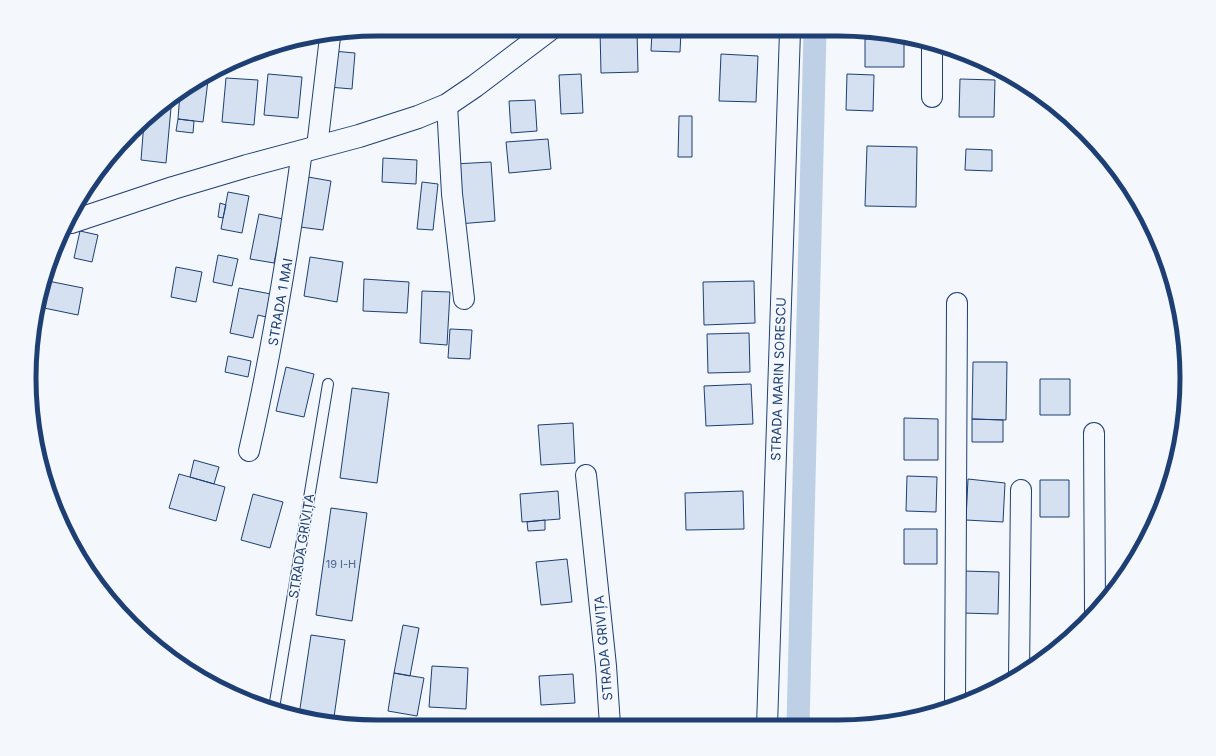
<svg xmlns="http://www.w3.org/2000/svg" width="1216" height="756" font-family="Inter,sans-serif">
	<style>
		.lines { fill: none; stroke-linecap: round; stroke-linejoin: round }
		.canal { stroke: #bed0e5; stroke-width: 23 }
		.building { fill: #d5e0f0; stroke: #1d3f73 }
		.lane-casing { stroke: #1d3f73; stroke-width: 12 }
		.street-casing { stroke: #1d3f73; stroke-width: 22 }
		.secondary-casing { stroke: #1d3f73; stroke-width: 24 }
		.lane { stroke: #f4f7fb; stroke-width: 10 }
		.street { stroke: #f4f7fb; stroke-width: 20 }
		.secondary { stroke: #f4f7fb; stroke-width: 22 }
		.labels { text-anchor: middle; stroke-width: 3; stroke-linejoin: round; paint-order: stroke }
		.number-label { font-size: 11px; fill: #4b6792 }
		.street-label { font-size: 13px; fill: #1d3f73; stroke: #f4f7fb }
		.rim { fill: none; stroke: #1d3f73; stroke-width: 5 }
	</style>
	<rect width="100%" height="100%" fill="#f4f7fb"/>
	<g class="lines">
		<!-- canal -->
		<path class="canal" d="M798,726L815,32"/>
	</g>
	<!-- building -->
	<path class="building" d="M600,30L637,31L638,72L601,73Z
		M652,31H681L680,52L651,51Z
		M904,38V67H865V39Z
		M333,51L355,53L352,89L329,87Z
		M721,54L758,56L756,102L719,101Z
		M268,74L302,77L298,118L264,115Z
		M581,74L583,113L561,114L559,75Z
		M847,74L874,75L873,111L846,110Z
		M226,78L258,80L254,125L222,122Z
		M206,79L208,80L203,122L178,119L180,93Z
		M960,79L995,80L994,117H959Z
		M172,97L166,163L141,160L144,122L166,101Z
		M535,100L537,131L511,133L509,101Z
		M679,116H692V157H678Z
		M178,119L194,121L193,133L176,131Z
		M548,139L551,169L509,173L506,142Z
		M867,146L917,147L916,207L865,206Z
		M966,149L992,150V171L965,170Z
		M383,158L417,160L416,184L382,182Z
		M491,162L495,221L458,224L454,164Z
		M308,177L331,181L323,230L300,227Z
		M422,182L438,184L433,230L417,229Z
		M228,192L249,196L242,233L221,229Z
		M220,203L226,205L223,218L218,217Z
		M259,214L283,219L274,263L250,259Z
		M80,231L98,235L92,262L74,258Z
		M218,255L238,259L232,286L213,282Z
		M310,257L343,262L337,302L304,296Z
		M176,267L202,272L196,302L171,297Z
		M364,279L409,282L407,313L363,311Z
		M48,281L83,288L78,315L44,308Z
		M754,281L755,323L704,325L703,282Z
		M239,288L271,294L266,317L258,315L253,338L230,333Z
		M422,291L450,292L447,345L420,343Z
		M450,329L472,330L470,359L448,358Z
		M749,333L750,372L708,373L707,334Z
		M228,356L251,361L248,377L225,372Z
		M973,362H1007L1006,420L972,419Z
		M286,367L314,374L304,417L276,411Z
		M1040,379H1070V415H1040Z
		M751,384L753,424L706,426L704,386Z
		M352,388L389,393L377,483L340,478Z
		M904,418L938,419V460H904Z
		M972,419L1003,420V442H972Z
		M573,423L575,463L541,465L538,425Z
		M194,460L219,467L214,484L190,477Z
		M179,474L225,487L216,521L169,508Z
		M907,476L937,477L936,512L906,511Z
		M968,479L1005,483L1003,522L966,520Z
		M1040,480H1069V517H1040Z
		M558,491L560,519L522,522L520,494Z
		M743,491L744,529L686,530L685,493Z
		M253,494L283,502L270,548L241,540Z
		M331,508L367,513L352,621L316,615Z
		M545,520V530L528,531L527,522Z
		M904,529H937V564H904Z
		M567,559L572,602L541,605L536,562Z
		M963,571L999,572L998,614L962,613Z
		M403,625L419,628L410,676L394,673Z
		M311,635L345,640L333,724L299,715Z
		M432,666L468,668L466,709L429,707Z
		M394,673L424,678L417,716L388,711Z
		M573,674L575,703L541,705L539,676Z
		M883,717H914L883,723Z"/>
	<g class="lines">
		<defs>
			<path id="lane" d="M274,708L328,384"/>
			<path id="street" d="M932,45V97
				M447,105L452,194L464,299
				M317,147L330,37
				M1094,433L1095,611
				M249,451C272,351 288,253 302,151
				M586,475L606,666L610,725
				M1019,676L1021,490
				M955,704L957,303
				M767,726L790,31"/>
			<path id="secondary" d="M71,222L173,188L247,166L359,136L418,117L447,105L475,86L549,30"/>
		</defs>
		<!-- lane casing -->
		<use href="#lane" class="lane-casing"/>
		<!-- street casing -->
		<use href="#street" class="street-casing"/>
		<!-- secondary casing -->
		<use href="#secondary" class="secondary-casing"/>
		<!-- lane -->
		<use href="#lane" class="lane"/>
		<!-- street -->
		<use href="#street" class="street"/>
		<!-- secondary -->
		<use href="#secondary" class="secondary"/>
	</g>
	<g class="labels">
		<!-- number labels -->
		<g class="number-label">
			<text x="341" y="568">19 I-H</text>
		</g>
		<!-- street labels -->
		<g class="street-label">
			<text transform="translate(280 302) rotate(-80)" y="5">STRADA 1 MAI</text>
			<text transform="translate(778 379) rotate(-88)" y="5">STRADA MARIN SORESCU</text>
			<text transform="translate(301 546) rotate(-81)" y="5">STRADA GRIVIȚA</text>
			<text transform="translate(603 648) rotate(-95)" y="5">STRADA GRIVIȚA</text>
		</g>
	</g>
	<!-- crop -->
	<path d="M0 0H1216V756H0ZM378 36H838A342 342 0 0 1 1180 378V378A342 342 0 0 1 838 720H378A342 342 0 0 1 36 378V378A342 342 0 0 1 378 36Z" fill="#f4f7fb" fill-rule="evenodd"/>
	<path class="rim" d="M378 36H838A342 342 0 0 1 1180 378V378A342 342 0 0 1 838 720H378A342 342 0 0 1 36 378V378A342 342 0 0 1 378 36Z"/>
</svg>
